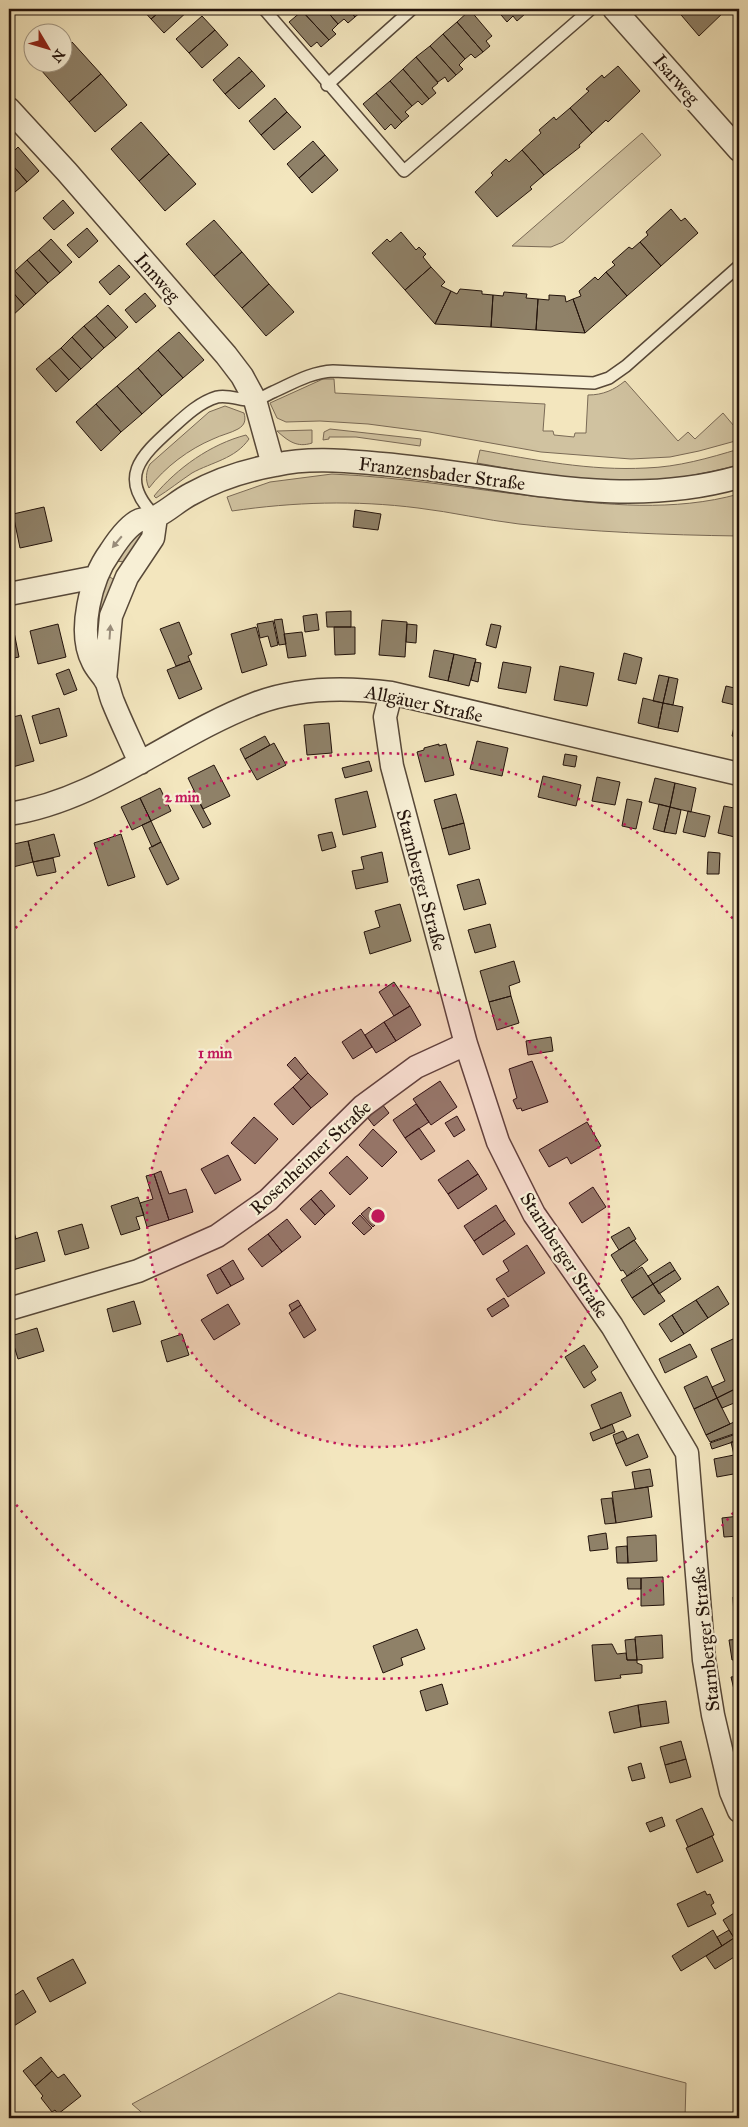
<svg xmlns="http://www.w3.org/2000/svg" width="748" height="2127" font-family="'IM FELL Great Primer',serif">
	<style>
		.green { fill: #d0c2a0; stroke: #7a6a56 }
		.building { fill: #8f8168; stroke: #23130b }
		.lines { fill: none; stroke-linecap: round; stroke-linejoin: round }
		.service-casing { stroke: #574838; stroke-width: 14 }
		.minor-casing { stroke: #574838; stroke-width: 25 }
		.service { stroke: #f7efd5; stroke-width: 11 }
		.minor { stroke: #f7efd5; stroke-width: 22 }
		.oneway { fill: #988c7a }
		.ring { fill: none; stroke: #c2185b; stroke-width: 2.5; stroke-dasharray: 2.5 5 }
		.labels { text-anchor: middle; stroke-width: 4.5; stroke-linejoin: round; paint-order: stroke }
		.street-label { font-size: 19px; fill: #23130b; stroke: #f7efd5 }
		.centre { fill: #c2185b; stroke: #f7efd5; stroke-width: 2.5 }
		.ring-label { font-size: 15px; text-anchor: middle; font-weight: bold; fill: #c2185b; stroke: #f7efd5; stroke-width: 4.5; stroke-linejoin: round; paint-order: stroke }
	</style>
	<rect width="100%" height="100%" fill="#f3e6be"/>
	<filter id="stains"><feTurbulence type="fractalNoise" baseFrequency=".004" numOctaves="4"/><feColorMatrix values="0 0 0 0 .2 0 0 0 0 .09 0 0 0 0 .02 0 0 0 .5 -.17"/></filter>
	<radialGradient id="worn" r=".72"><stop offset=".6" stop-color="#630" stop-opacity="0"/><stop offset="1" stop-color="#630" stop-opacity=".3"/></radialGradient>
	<!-- green -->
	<path class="green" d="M642,133L661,155L563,242L551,247L512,246Z
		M323,379H334L335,393L545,404L543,431H553L554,435L574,437L575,433H586L588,395C603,395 614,390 625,381L678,441L688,432L695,439L723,413L734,426L739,422V440L699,451L670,457L631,459L541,452L429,432L368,424L320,421L286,422L277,418L270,403Z
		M225,406L244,413C246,420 245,425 238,429C231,433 221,435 213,439C189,449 165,467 149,488C145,480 146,471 150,464L209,412Z
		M330,429L421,439L420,446L356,437H329V439L323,440L324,432Z
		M312,430V443C297,448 288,441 277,431Z
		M246,435L249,439C235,459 212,462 192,473C180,481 169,490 156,498L154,496C177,468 211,444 246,435Z
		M739,449V465C707,473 674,480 641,481C586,484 530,472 477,463L480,450C534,460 590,471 646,468C678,467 709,458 739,449Z
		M332,474C402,477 470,489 540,497C606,505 674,512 739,494V536C665,535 592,532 519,524C485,520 452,512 418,508C355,500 294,502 232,511L227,497L270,482Z
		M151,520L126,562L115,561L113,556Z
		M105,577H110L116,581L101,657L93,618Z
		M339,1993L686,2083L685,2118H148L132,2104Z"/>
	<!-- building -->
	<path class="building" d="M142,9H163L151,19Z
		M163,9H188L189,10L164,33L151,19Z
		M305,9H325L338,24L332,30L336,34L329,40L302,11Z
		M325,9H348L355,17L348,23L344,19L338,24Z
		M348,9H361L362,11L355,17Z
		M496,9H520L525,14L517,21L513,16L507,22Z
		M676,9H727L699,36Z
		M470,10L492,36L486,41L490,46L483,52L457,22Z
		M302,11L329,40L321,47L317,42L311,47L289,22Z
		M202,16L215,30L189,53L176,39Z
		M457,22L483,52L475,58L471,54L465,59L443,34Z
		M215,30L228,45L202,68L189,53Z
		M443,34L465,59L459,65L463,69L456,75L430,46Z
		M72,42L101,74L69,102L41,70L49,62H62V51Z
		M430,46L456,75L448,82L445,77L438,82L416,57Z
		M239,57L252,71L225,94L213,80Z
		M416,57L438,83L432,88L436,93L429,99L403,69Z
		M618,66L640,91L608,122L606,120L592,133L570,108L589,91L586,89L602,75L604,78Z
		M403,69L429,99L422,105L418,101L412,106L390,81Z
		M252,71L265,86L239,109L225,94Z
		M101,74L127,105L95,132L69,102Z
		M390,81L412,106L405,112L409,116L402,122L376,93Z
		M376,93L402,122L395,129L391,124L385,130L363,104Z
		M275,98L287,112L261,135L249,121Z
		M570,108L592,133L579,145L580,147L544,175L522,150L541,133L539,130L554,117L556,120Z
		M287,112L301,127L274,150L261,135Z
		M141,122L169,154L139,181L111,149Z
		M313,141L325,155L299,178L287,164Z
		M18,147L39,171L27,182L9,161V156Z
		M522,150L544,175L530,187L532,189L497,217L475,192L493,175L491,173L506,159L509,162Z
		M169,154L196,184L165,211L139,181Z
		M325,155L338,170L312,193L299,178Z
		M9,161L27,182L15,192L9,185Z
		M9,185L15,192L9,198Z
		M63,200L74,213L54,230L43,218Z
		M671,209L681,221L685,218L698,233L661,266L640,242L648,235L646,232Z
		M214,220L242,252L214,276L186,244Z
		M87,228L98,241L79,258L67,245Z
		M401,232L416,250L419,247L426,254L423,257L431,267L405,290L372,253L387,239L390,242Z
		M51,239L72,262L60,273L39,250Z
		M640,242L661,266L627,296L606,272L615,265L612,262L629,247L632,249Z
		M39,250L60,273L48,283L27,260Z
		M242,252L269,284L242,308L214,276Z
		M27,260L48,283L36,294L15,271Z
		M119,265L130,277L110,295L99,282Z
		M431,267L445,282L441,286L451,291L435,324L405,290Z
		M15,271L36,294L24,305L9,288V277Z
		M606,272L627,296L585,333L573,299L581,296L579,291L595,277L598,280Z
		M269,284L294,312L266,336L242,308Z
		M9,288L24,305L12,316L9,313Z
		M460,289L482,291V294L493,295L491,327L435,324L451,291L457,294Z
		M504,292L527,294L526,298L538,299L536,330L491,327L493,295L503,296Z
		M145,293L156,306L136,323L125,310Z
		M549,295L565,296L566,302L573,299L585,333L536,330L538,299L549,300Z
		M108,305L128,327L116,338L96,316Z
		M96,316L116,338L104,348L84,326Z
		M84,326L104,348L92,359L72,337Z
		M179,332L204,360L183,378L158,350Z
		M72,337L92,359L81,369L61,348Z
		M61,348L81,369L69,380L49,358Z
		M158,350L183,378L162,396L138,368Z
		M49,358L69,380L56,392L36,369Z
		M138,368L162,396L142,414L117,386Z
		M117,386L142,414L121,432L96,404Z
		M96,404L121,432L101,451L76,422Z
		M44,507L52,541L20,548L13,514Z
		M355,510L381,514L378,530L353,527Z
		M351,611V627H327L326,612Z
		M317,614L319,630L305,632L303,616Z
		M282,619L286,644L279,645L274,620Z
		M382,620L407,622L405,657L379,655Z
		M273,621L278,645L271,647L268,636L260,638L257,624Z
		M179,622L192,654L188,656L190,661L176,666L160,629Z
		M58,624L66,657L38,664L30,631Z
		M407,624L417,625L416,643L406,642Z
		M491,624L501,626L496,648L486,645Z
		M256,627L267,665L242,673L231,634Z
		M334,627H355V654L335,655Z
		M14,632L19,657L9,659V633Z
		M302,632L306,656L288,658L284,634Z
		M434,650L454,654L448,681L429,677Z
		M624,653L642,658L636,684L618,680Z
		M454,654L476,659L469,686L448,681Z
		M190,661L202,689L179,699L167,670Z
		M475,662L481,663L478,682L471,680Z
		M503,662L531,667L526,693L498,688Z
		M560,666L594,673L587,706L554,700Z
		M69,669L77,690L64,695L56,674Z
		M659,675L669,677L663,703L653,701Z
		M669,677L678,679L673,705L663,703Z
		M726,686L739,689V706L722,702Z
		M643,698L663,703L658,728L638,723Z
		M663,703L683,707L678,732L658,728Z
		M739,704V738L732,736Z
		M59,708L67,736L40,744L32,716Z
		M21,715L34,761L9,768V718Z
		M329,723L332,753L307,755L304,725Z
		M265,736L270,745L245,759L240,749Z
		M477,741L508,748L502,776L470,769Z
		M274,743L286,765L257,780L245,759Z
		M439,744V746L446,744L454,775L425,782L417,752L424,750V748Z
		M565,754L577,756L575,767L563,765Z
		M369,761L372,771L345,778L342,768Z
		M214,765L230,796L203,809L188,778Z
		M543,776L581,785L576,806L538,797Z
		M597,777L620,782L615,805L592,801Z
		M655,778L675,783L670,807L649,802Z
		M675,783L696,788L691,812L670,807Z
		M160,788L171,811L151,821L140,798Z
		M367,791L376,827L343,835L335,799Z
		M456,794L464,823L442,829L434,800Z
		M140,798L151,821L132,830L121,807Z
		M197,798L211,824L203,828L189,802Z
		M627,799L642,802L636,829L622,826Z
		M659,804L670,807L664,832L653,829Z
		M724,806L739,809V838L718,833Z
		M670,807L681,810L676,834L664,832Z
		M688,811L710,816L705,837L683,832Z
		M151,821L161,842L152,847L142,825Z
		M464,823L470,849L449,855L442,829Z
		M332,832L336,847L322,851L318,835Z
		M54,834L60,856L33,862L28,841Z
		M121,834L135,877L108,886L94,843Z
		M28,841L33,862L9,868V845Z
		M161,842L179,879L167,885L149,848Z
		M382,852L388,882L356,889L352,871L364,869L361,857Z
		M708,852L720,853L719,874H707Z
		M53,858L56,872L37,876L33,862Z
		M479,879L486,904L464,910L457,885Z
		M400,904L411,941L370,954L364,932L380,927L375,911Z
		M490,924L496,947L475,953L468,930Z
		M514,961L520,982L509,986L511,996L489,1002L480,971Z
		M394,982L410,1006L394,1016L379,992Z
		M511,996L519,1023L497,1030L489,1002Z
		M410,1006L421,1025L396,1041L384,1022Z
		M384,1022L396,1041L376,1053L365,1035Z
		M361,1029L372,1047L353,1059L342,1042Z
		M551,1037L553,1051L528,1055L526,1041Z
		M295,1057L308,1073L301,1080L287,1065Z
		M532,1061L548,1102L522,1111L521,1108L517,1109L513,1100L517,1098L509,1069Z
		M308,1073L328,1094L311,1108L293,1087Z
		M440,1081L457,1107L431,1125L413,1099Z
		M293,1087L311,1108L293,1125L274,1104Z
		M382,1104L389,1113L374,1126L367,1117Z
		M416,1104L429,1122L405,1138L393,1120Z
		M457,1116L465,1130L454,1137L445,1123Z
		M254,1117L278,1139L255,1164L231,1143Z
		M587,1122L601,1146L571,1164L567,1157L549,1167L539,1150Z
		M419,1128L435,1151L421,1160L405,1138Z
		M373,1129L397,1152L382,1167L359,1145Z
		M228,1155L241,1180L215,1194L201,1169Z
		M347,1156L368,1178L350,1195L329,1173Z
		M468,1160L478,1174L448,1194L438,1180Z
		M161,1171L169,1194L186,1189L193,1212L169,1220L154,1174Z
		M154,1174L169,1220L147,1227L140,1203L153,1199L146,1176Z
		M478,1174L487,1189L458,1209L448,1194Z
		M593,1187L606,1207L582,1223L569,1203Z
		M321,1190L335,1206L325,1215L311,1199Z
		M138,1197L144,1215L136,1217L140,1229L121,1235L111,1206Z
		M311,1199L325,1215L315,1225L300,1209Z
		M496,1205L505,1220L474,1241L464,1226Z
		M369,1207L381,1219L373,1227L361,1214Z
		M360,1215L372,1228L364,1235L352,1223Z
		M287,1219L301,1237L282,1252L268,1234Z
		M505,1220L515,1234L483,1255L474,1241Z
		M9,1224L12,1225L16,1239L9,1241Z
		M82,1224L89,1248L65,1255L58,1231Z
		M629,1227L636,1239L619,1250L611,1237Z
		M37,1232L45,1261L9,1271V1241Z
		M268,1234L282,1252L262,1267L248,1249Z
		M634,1240L648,1260L627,1276L623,1270L621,1271L611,1255Z
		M527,1245L545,1273L508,1297L496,1279L509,1271L503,1261Z
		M233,1260L244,1279L231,1286L220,1268Z
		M670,1262L675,1270L653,1284L648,1276Z
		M642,1267L653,1284L632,1298L621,1280Z
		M220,1268L231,1286L217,1294L207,1275Z
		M675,1270L681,1279L659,1294L653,1284Z
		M653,1284L665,1301L644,1315L632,1298Z
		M718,1286L729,1304L708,1318L696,1300Z
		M504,1298L509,1306L492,1317L487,1309Z
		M298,1300L301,1305L292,1311L289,1305Z
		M696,1300L708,1318L684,1334L672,1315Z
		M134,1301L141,1324L113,1332L107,1309Z
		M228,1304L240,1324L214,1340L201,1320Z
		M301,1305L316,1330L304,1338L289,1313Z
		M672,1315L684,1334L671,1342L659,1324Z
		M37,1328L44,1351L18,1359L11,1336Z
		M182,1334L189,1355L167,1362L161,1341Z
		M733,1339L739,1353V1387L717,1398L712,1387L725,1381L711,1349Z
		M690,1344L697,1357L665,1373L659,1359Z
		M584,1345L598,1367L591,1372L596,1380L584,1388L565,1357Z
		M707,1376L717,1398L694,1409L684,1387Z
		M739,1387V1401L722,1408L717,1398Z
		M621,1392L631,1416L601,1429L591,1405Z
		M717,1398L730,1424L706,1435L694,1409Z
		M734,1422L739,1432L710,1442L706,1435Z
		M612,1424L615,1432L593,1441L590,1433Z
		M623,1431L627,1439L616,1444L613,1435Z
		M739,1433V1440L712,1449L710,1443Z
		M638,1434L648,1457L626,1466L616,1444Z
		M739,1440V1473L717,1477L714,1459L734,1455L731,1442Z
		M650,1469L653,1486L635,1489L632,1472Z
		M648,1487L652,1517L616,1523L612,1492Z
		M612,1498L616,1523L605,1524L601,1499Z
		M739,1516V1536L724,1537L722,1518Z
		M606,1533L608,1549L590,1551L588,1536Z
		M656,1535L657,1561L628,1563L627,1537Z
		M627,1546L628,1563H617L616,1547Z
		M663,1577L664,1605L641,1606V1578Z
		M627,1578H641V1589H628Z
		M733,1597H739V1616H734Z
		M417,1629L425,1649L401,1658L403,1665L383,1673L373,1646Z
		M662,1635L663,1658L637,1660L635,1637Z
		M635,1639L637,1660H627L625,1640Z
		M739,1639V1659L732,1660L729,1640Z
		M612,1644L617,1654L626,1653L627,1660H637V1663L642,1665V1673L620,1675L621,1678L595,1681L592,1645Z
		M739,1676V1701L737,1702L731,1677Z
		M442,1684L448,1704L426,1711L420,1691Z
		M666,1701L669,1723L641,1727L638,1705Z
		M638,1705L641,1727L614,1733L609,1712Z
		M681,1741L686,1759L665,1765L660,1747Z
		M686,1759L691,1777L670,1783L665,1765Z
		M641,1763L645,1778L632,1781L628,1767Z
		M702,1808L714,1835L688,1847L676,1820Z
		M662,1817L665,1826L650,1832L646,1823Z
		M712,1836L723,1861L697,1873L686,1848Z
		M705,1891L707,1895L710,1894L714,1903L711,1905L716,1914L688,1927L677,1904Z
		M739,1910V1935L734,1938L723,1920Z
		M713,1930L722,1946L681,1971L672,1956Z
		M729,1930L734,1938L722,1946L717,1937Z
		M734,1938L739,1946V1954L715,1969L706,1956Z
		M73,1959L86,1983L50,2002L37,1978Z
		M23,1990L36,2012L9,2029V1999Z
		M41,2057L52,2071L35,2086L23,2071Z
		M52,2071L58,2078L64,2074L81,2096L58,2114L55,2110L52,2112L41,2098L43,2096L35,2086Z"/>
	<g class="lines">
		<defs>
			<path id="service" d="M264,9L404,171L591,9
				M327,85L412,9
				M156,517C116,478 141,456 173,427C186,415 200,402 217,397C230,394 243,402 255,400C261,399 268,394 273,392C293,383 311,372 333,371L594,383L609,378L626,366L739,266"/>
			<path id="minor" d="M614,9L739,150
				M9,109L67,172L226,355L242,376L255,400L273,465
				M9,594L96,577
				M105,680L111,616L127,577L153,538L156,517
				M391,693L385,717L392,766L466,1044L498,1142L534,1214L612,1326L687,1453L704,1660L713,1715L731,1792L739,1811
				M140,763C131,742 121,722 113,702C110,695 109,687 106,681C102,674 96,669 93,662C77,632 91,578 110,552C117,541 128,525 140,520C146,518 152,519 157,516C169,510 179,500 191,494C216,480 247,470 275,465C310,457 346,461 382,464C504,474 616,512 739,477
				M9,814C100,800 172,735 257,703C300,687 346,687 391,693L739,774
				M9,1309L138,1271L217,1236L268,1200L363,1106L416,1067L466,1044"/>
		</defs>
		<!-- service casing -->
		<use href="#service" class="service-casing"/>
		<!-- minor casing -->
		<use href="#minor" class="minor-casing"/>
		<!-- service -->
		<use href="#service" class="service"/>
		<!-- minor -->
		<use href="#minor" class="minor"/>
	</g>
	<!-- one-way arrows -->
	<defs><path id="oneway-solid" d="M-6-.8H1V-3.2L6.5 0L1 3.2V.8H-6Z" transform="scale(1.25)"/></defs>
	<g class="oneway">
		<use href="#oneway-solid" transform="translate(117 542) rotate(130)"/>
		<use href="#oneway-solid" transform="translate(110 632) rotate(-86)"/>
	</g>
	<!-- distance rings -->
	<circle cx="378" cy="1216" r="231" fill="#c2185b" fill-opacity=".12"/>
	<g class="ring">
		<circle cx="378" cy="1216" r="231"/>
		<path d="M738 1507A463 463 0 0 1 11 1498M11 934A463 463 0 0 1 738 925"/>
	</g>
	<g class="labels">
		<!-- street labels -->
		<g class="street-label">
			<text transform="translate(677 79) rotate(49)" y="7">Isarweg</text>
			<text transform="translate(158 277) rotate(49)" y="7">Innweg</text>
			<text transform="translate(442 473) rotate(7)" y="7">Franzensbader Straße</text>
			<text transform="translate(424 703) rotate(12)" y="7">Allgäuer Straße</text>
			<text transform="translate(422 880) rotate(75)" y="7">Starnberger Straße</text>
			<text transform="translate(310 1157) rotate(-43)" y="7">Rosenheimer Straße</text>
			<text transform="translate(565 1255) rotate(57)" y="7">Starnberger Straße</text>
			<text transform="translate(705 1639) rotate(-96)" y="7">Starnberger Straße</text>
		</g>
	</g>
	<circle cx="378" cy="1216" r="8" class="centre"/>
	<g class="ring-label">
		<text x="182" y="802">2 min</text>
		<text x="215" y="1058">1 min</text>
	</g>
	<!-- margin -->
	<rect width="748" height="2127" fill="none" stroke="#f3e6be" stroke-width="30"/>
	<rect x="10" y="10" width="728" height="2107" fill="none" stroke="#23130b" stroke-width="2.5"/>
	<rect x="15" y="15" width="718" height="2097" fill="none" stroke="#23130b"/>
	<!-- north arrow -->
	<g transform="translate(48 48) rotate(128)"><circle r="24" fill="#f7efd5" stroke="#a29784"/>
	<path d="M0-4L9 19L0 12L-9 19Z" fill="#8f2418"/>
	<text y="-8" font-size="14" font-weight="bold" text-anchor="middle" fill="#23130b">N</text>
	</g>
	<rect width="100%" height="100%" filter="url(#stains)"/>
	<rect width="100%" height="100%" fill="url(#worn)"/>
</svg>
